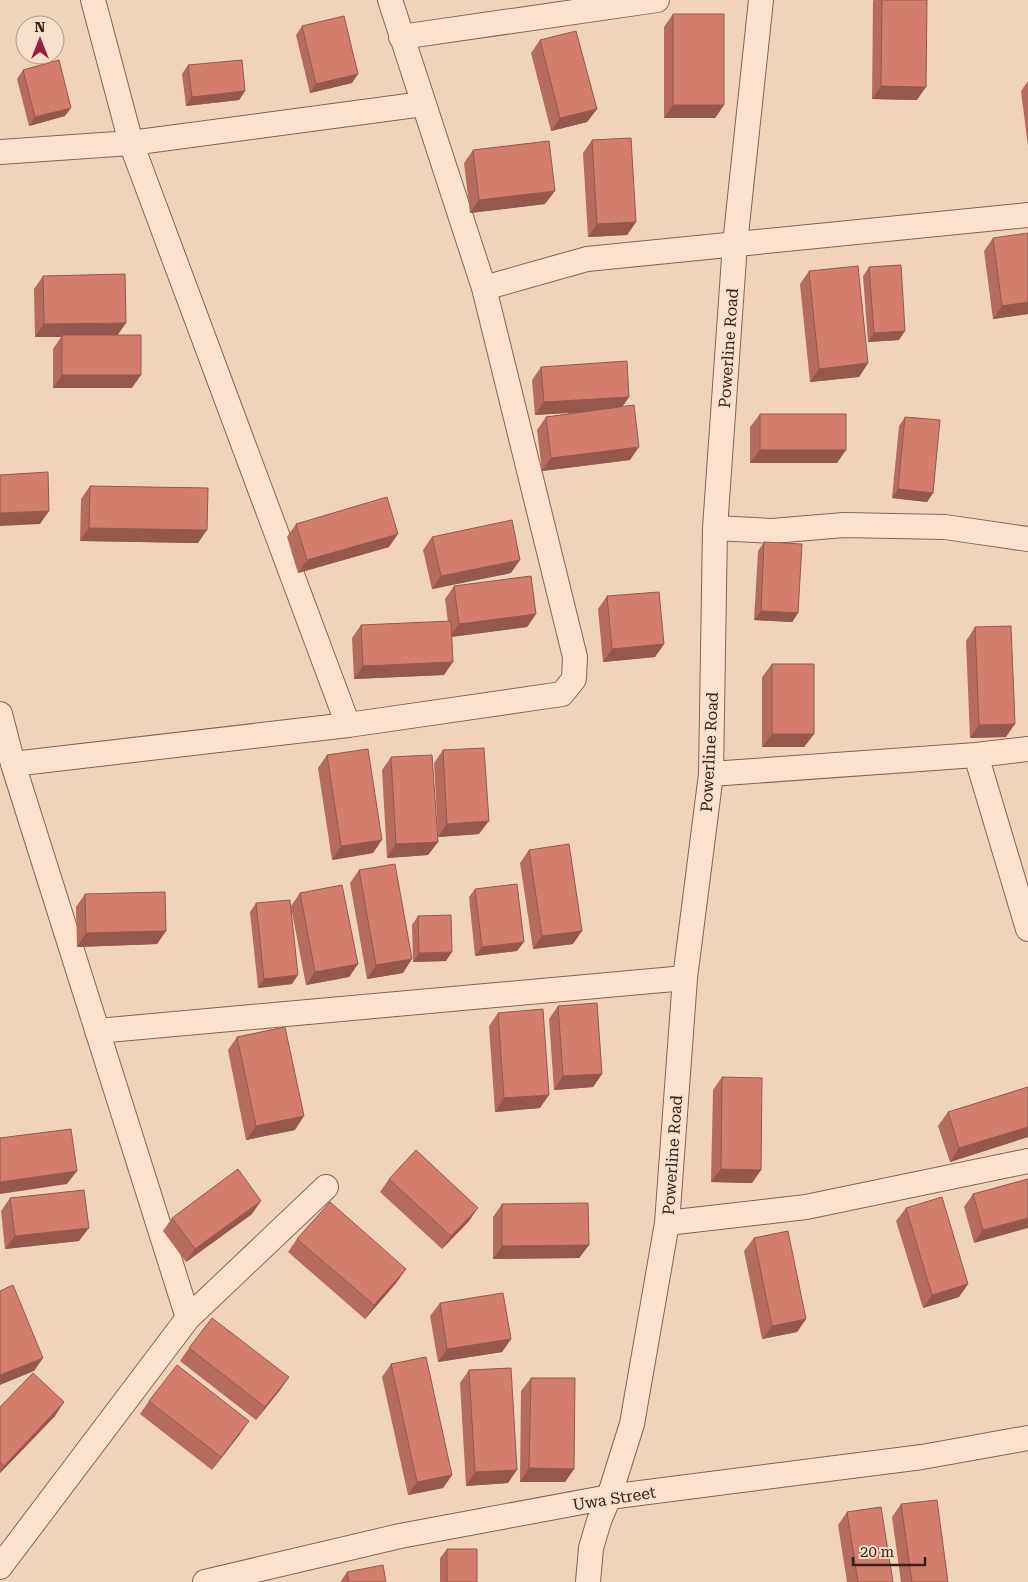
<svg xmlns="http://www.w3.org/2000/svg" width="1028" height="1582" font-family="'Roboto Serif',serif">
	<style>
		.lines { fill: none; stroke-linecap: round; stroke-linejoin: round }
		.street-casing { stroke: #896253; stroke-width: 26 }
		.street { stroke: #fce2cd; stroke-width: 24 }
		.wall { fill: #b56c5d }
		.shaded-wall { fill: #94584c }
		.building { fill: #d37e6c; stroke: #94584c }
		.labels { text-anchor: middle; stroke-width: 4; stroke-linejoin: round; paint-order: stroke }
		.street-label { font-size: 16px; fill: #362019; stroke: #f8dfc9 }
	</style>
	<rect width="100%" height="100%" fill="#f1d3b9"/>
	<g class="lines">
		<defs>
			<path id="street" d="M93,0L131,143L348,725
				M401,37L657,0
				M0,152L131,143L423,104
				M484,288L587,259L1028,215
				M715,528L772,531L844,525L945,527L1028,539
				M0,714L13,764L188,1318
				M976,755L1028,929
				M13,764L348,725L562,694L574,679L575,657L484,288L390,0
				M711,774L976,755L1028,749
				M97,1031L685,978
				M667,1223L806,1207L1028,1161
				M0,1567L188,1318L326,1187
				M205,1582L400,1536L609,1497L922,1457L1028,1438
				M588,1582L591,1548L599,1521L609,1497L632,1424L667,1223L685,978L711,774L715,528L735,244L761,0"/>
		</defs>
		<!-- street casing -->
		<use href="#street" class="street-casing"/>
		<!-- street -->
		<use href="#street" class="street"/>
	</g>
	<!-- wall -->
	<path class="wall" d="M874,0H927L917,100L872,99L873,1Z
		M673,14L724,105L715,118H664V27Z
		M302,26L352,83L310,93L296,35Z
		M540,40L597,109L587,122L551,131L531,53Z
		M188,65L245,91L239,100L186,106L182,74Z
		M23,70L65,116L29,126L17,79Z
		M1028,81V146L1021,91Z
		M592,140L636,222L627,235L588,237L583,153Z
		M473,150L545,204L470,213L464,163Z
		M993,238L1028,314L993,319L984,251Z
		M869,267L899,340L868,342L863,276Z
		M809,271L868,363L859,377L810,382L800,284Z
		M43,276L117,335L132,388H53V349L61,337H35L34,289Z
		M541,367L629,397L622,407L630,460L542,471L537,430L546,417L579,412L535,415L532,380Z
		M760,414L837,463H750V427Z
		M905,417L933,493L927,502L892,498L899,426Z
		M90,486L198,543L80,541L81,499Z
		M296,524L389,547L298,573L287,537Z
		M432,537L511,573L432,589L423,550Z
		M764,542L798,613L792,622L754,620L758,551Z
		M454,586L536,614L527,627L451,637L444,675L354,679L352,638L361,625L448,622L445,599Z
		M607,596L664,644L655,657L603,662L598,609Z
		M975,627L1006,737L970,738L966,641Z
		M772,664L814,734L804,747H762V677Z
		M443,750L479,834L438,837L434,763Z
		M327,755L373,853L332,860L318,768Z
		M391,757L438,842L428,855L387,858L382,770Z
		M529,850L573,944L533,949L520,863Z
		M359,870L403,973L367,979L350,883Z
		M475,889L517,951L475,956L469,897Z
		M300,893L358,964L349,977L306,985L292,912V984L258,988L250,912L256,903L291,906Z
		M85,894L166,931L157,944L77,947L76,907Z
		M418,916L446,961L413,962L412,925Z
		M558,1006L602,1074L593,1087L554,1090L549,1019Z
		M498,1013L540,1108L495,1112L489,1026Z
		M237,1037L295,1130L246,1140L228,1050Z
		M722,1077L761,1170L752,1183L711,1182L713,1090Z
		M1028,1087V1137L950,1162L938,1126L948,1112Z
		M389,1179L469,1221L442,1249L380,1192Z
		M1028,1179L974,1243L964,1207L973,1194Z
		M10,1198L79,1241L5,1249L1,1211Z
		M502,1204L589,1245L579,1258L493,1259V1217Z
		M906,1208L968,1284L959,1297L923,1308L896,1221Z
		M252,1214L186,1262L163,1231L172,1218Z
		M754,1238L806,1319L797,1332L762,1339L744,1251Z
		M297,1239L397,1282L365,1319L288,1252Z
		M440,1303L511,1339L502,1352L438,1362L430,1316Z
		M189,1348L289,1377L280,1390L256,1420L180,1361Z
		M391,1364L452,1475L443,1488L408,1495L382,1377Z
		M469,1370L508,1483L466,1486L460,1383Z
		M531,1378L574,1469L565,1482H520L521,1391Z
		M149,1401L240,1434L212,1470L140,1414Z
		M0,1407L55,1416L0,1473Z
		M901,1504L948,1582H901L892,1517Z
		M847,1512L893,1582H847L838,1525Z
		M447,1549L477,1582H440V1558Z
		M347,1572L386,1582H341V1581Z"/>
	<!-- shaded-wall -->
	<path class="shaded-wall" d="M358,74L352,83L310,93L316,84Z
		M881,86L926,87L917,100L872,99Z
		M245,91L239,100L186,106L192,97Z
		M673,105H724L715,118H664Z
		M71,108L65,116L29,126L35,117Z
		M597,109L587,122L551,131L560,118Z
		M555,191L545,204L470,213L479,200Z
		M636,222L627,235L588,237L597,224Z
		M1028,302V314L993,319L1002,306Z
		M126,323L117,336L62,335L61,337H35L44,324Z
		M905,331L899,340L868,342L874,333Z
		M868,363L859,377L810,382L819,369Z
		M62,375H141L132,388H53Z
		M629,397L620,410L535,415L544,402Z
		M639,447L630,460L542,471L551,458Z
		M760,450H846L837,463H750Z
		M898,489L933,493L927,502L892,498Z
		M49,511L40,524L0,526V513Z
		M89,528L207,530L198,543L80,541Z
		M398,534L389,547L298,573L307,560Z
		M520,560L511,573L432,589L441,576Z
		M761,611L798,613L792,622L754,620Z
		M536,614L527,627L450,637L459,624Z
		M664,644L655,657L603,662L612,649Z
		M453,662L444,675L354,679L363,666Z
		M1015,724L1006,737L970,738L979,725Z
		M772,734H814L804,747H762Z
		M489,821L479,834L438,837L447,824Z
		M382,840L373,853L332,860L341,846Z
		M438,842L428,855L387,858L396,844Z
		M166,931L157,944L77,947L86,933Z
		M582,931L573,944L533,949L542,936Z
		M524,942L517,951L475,956L482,947Z
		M452,952L446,961L413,962L419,953Z
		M412,959L403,973L367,979L376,965Z
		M358,964L349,977L306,985L315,972Z
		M298,975L292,984L258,988L264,979Z
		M602,1074L593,1087L554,1090L563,1076Z
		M549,1095L540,1108L495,1112L504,1098Z
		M304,1116L295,1130L246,1140L256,1126Z
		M1028,1127V1137L950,1162L959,1148Z
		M721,1169L761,1170L752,1183L711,1182Z
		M77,1171L67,1184L0,1194V1182Z
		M261,1201L252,1214L186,1262L195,1249Z
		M478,1208L469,1221L442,1249L451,1236Z
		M1028,1218V1228L974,1243L983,1230Z
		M89,1228L79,1241L5,1249L15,1236Z
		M589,1245L579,1258L493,1259L502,1246Z
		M406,1269L397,1282L365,1319L374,1305Z
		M968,1284L959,1297L923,1308L932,1295Z
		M806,1319L797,1332L762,1339L772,1326Z
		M511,1339L502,1352L438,1362L447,1349Z
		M43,1358L34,1371L0,1385V1375Z
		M289,1377L280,1390L256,1420L265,1407Z
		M64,1402L55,1416L0,1473V1471L4,1466Z
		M249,1421L240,1434L212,1470L221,1457Z
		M529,1468L574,1469L565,1482H520Z
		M517,1470L508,1483L466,1486L475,1472Z
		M452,1475L443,1488L408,1495L417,1482Z"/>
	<!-- building -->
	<path class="building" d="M882,0H927L926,87L881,86Z
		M673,14H724V105H673Z
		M344,16L358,74L316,84L302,26Z
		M576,31L597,109L560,118L540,40Z
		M59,60L71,108L35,117L23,70Z
		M242,60L245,91L192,97L188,65Z
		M631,138L636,222L597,224L592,140Z
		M549,141L555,191L479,200L473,150Z
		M1028,233V302L1002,306L993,238Z
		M901,265L905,331L874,333L869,267Z
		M858,266L868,363L819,369L809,271Z
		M125,274L126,323L44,324L43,276Z
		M62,335H141V375H62Z
		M627,361L629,397L544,402L541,367Z
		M634,405L639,447L551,458L546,417Z
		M760,414H846V450H760Z
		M905,417L940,420L933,493L898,489Z
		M48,472L49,511L0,513V475Z
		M90,486L208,488L207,530L89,528Z
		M387,497L398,534L307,560L296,524Z
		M512,520L520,560L441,576L432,537Z
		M764,542L802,544L798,613L761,611Z
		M531,576L536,614L459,624L454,586Z
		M659,592L664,644L612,649L607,596Z
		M451,621L453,662L363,666L361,625Z
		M1011,626L1015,724L979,725L975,627Z
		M772,664H814V734H772Z
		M484,748L489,821L447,824L443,750Z
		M368,749L382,840L341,846L327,755Z
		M432,755L438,842L396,844L391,757Z
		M569,844L582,931L542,936L529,850Z
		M395,864L412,959L376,965L359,870Z
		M517,884L524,942L482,947L475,889Z
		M342,885L358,964L315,972L300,893Z
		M165,892L166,931L86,933L85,894Z
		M290,900L298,975L264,979L256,903Z
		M451,915L452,952L419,953L418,916Z
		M597,1003L602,1074L563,1076L558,1006Z
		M543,1009L549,1095L504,1098L498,1013Z
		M285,1027L304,1116L256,1126L237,1037Z
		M722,1077L762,1078L761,1170L721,1169Z
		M1028,1087V1127L959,1148L948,1112Z
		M71,1129L77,1171L0,1182V1138Z
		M416,1150L478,1208L451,1236L389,1179Z
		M238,1169L261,1201L195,1249L172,1218Z
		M1028,1179V1218L983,1230L973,1194Z
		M84,1190L89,1228L15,1236L10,1198Z
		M942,1197L968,1284L932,1295L906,1208Z
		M330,1202L406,1269L374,1305L297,1239Z
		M588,1203L589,1245L502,1246V1204Z
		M788,1231L806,1319L772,1326L754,1238Z
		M13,1285L43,1358L0,1375V1291Z
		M503,1293L511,1339L447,1349L440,1303Z
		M212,1318L289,1377L265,1407L189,1348Z
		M426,1357L452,1475L417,1482L391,1364Z
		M177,1365L249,1421L221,1457L149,1401Z
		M511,1368L517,1470L475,1472L469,1370Z
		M33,1373L64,1402L4,1466L0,1462V1407Z
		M531,1378H575L574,1469L529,1468Z
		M937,1500L948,1582H912L901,1504Z
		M881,1507L893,1582H858L847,1512Z
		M447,1549H477V1582H447Z
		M383,1565L386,1582H349L347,1572Z"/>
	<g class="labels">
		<!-- street labels -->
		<g class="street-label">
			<text transform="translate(728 348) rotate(-86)" y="6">Powerline Road</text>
			<text transform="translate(709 752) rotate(-87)" y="6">Powerline Road</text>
			<text transform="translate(672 1155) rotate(-86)" y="6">Powerline Road</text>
			<text transform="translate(614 1498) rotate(-9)" y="6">Uwa Street</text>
		</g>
	</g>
	<!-- north arrow -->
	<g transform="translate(40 40)"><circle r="24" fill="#f8dfc9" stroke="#aa9383"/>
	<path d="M0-4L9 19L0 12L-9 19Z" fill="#9c1e3e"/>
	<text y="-8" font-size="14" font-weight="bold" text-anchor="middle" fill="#362019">N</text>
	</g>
	<!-- scale -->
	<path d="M853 1557v8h72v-8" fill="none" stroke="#362019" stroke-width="2.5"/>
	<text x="860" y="1557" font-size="15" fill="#362019" stroke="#f8dfc9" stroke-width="4" paint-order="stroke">20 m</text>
</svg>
